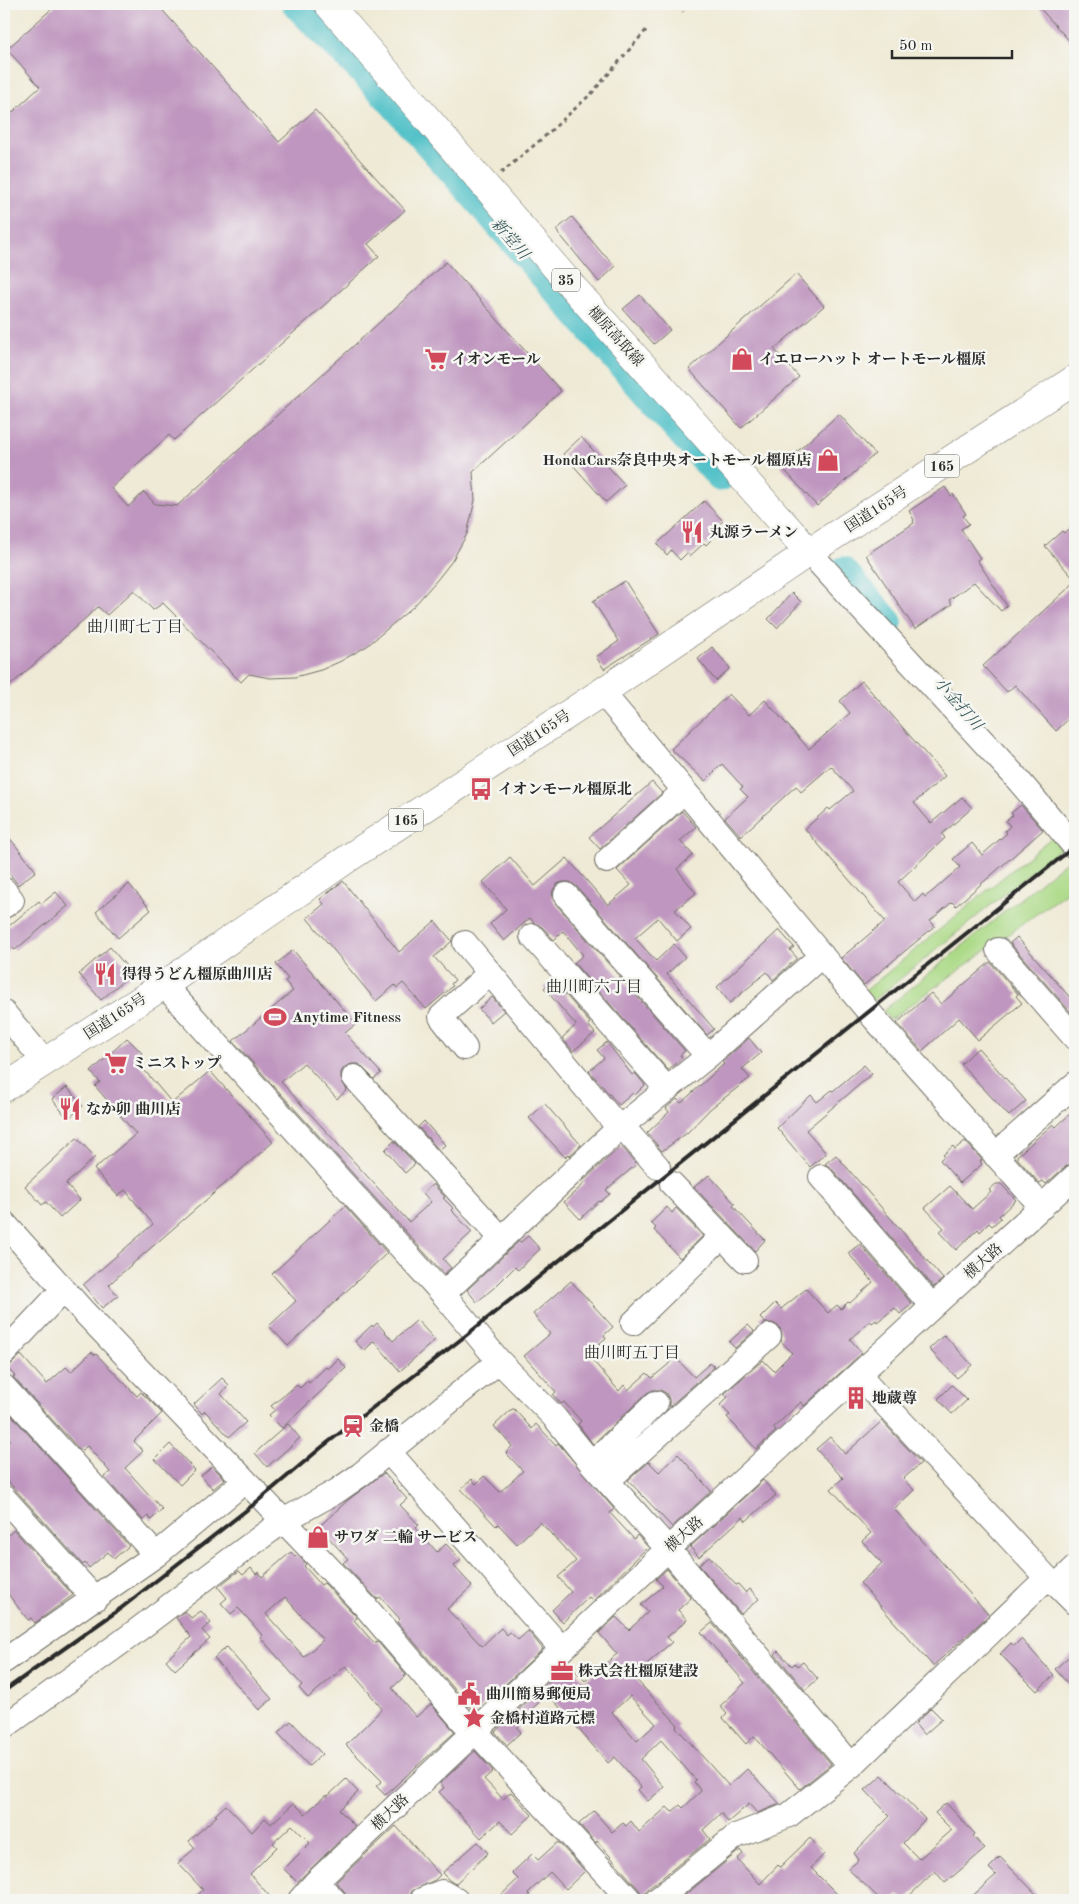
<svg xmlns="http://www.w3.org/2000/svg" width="1079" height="1904" font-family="'Old Standard TT','Noto Serif JP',serif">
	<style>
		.green { fill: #acda87; stroke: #6c8259 }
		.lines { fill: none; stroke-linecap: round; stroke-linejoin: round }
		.river { stroke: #54c2c9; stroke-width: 29 }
		.building { fill: #bf96bf; fill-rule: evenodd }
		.minor-casing { stroke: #706e66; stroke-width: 26 }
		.major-casing { stroke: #706e66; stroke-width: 29 }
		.highway-casing { stroke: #706e66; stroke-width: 29 }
		.path { stroke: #706e66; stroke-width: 3; stroke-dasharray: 4 4; stroke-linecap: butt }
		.minor { stroke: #fff; stroke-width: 24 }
		.major { stroke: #fff; stroke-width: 28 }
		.highway { stroke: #fff; stroke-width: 28 }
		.rail { stroke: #2b2b2b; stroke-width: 4 }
		.labels { text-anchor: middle; stroke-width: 5; stroke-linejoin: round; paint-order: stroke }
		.shield { fill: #f6f6f2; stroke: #686867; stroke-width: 1 }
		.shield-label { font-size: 14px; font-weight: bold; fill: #2b2b2b }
		.street-label { font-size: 15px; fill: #2b2b2b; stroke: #f6f6f2 }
		.poi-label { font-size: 15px; font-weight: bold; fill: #2b2b2b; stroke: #f6f6f2; text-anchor: start }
		.water-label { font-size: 16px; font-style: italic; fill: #37585a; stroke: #f6f6f2 }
		.neighbourhood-label { font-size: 16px; fill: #2b2b2b; stroke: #f6f6f2 }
	</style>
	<rect width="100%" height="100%" fill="#f6f6f2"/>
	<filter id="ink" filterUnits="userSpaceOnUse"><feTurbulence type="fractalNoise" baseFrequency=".02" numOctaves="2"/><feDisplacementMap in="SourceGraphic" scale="10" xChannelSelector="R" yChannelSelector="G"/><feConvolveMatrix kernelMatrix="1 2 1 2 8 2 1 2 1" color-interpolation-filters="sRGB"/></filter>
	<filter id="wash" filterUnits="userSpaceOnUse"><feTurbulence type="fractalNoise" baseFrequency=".0096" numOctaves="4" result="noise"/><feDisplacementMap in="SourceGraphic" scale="20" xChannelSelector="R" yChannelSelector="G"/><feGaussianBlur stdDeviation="1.12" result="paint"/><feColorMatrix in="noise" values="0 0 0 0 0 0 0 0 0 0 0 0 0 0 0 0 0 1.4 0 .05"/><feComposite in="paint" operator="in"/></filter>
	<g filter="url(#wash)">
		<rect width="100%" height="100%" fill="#efead5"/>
		<!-- green -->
		<path class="green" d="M1052,837L1061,848L873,1001L865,991Z
			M1070,858L1075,864V886L890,1020L883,1011Z"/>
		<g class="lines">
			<!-- river -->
			<path class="river" d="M296,4L385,94L720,477
				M843,571L888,622"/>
		</g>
		<g id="blocks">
			<!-- building -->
			<path class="building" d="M57,4H157L279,142L315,110L405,210L368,244L379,256L174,440L169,435L111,488L128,507L144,492L155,504L177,506L446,262L561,391L473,472L475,500L467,534L452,561L437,580L414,606L367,646L341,661L321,670L295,677L270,678L249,674L241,682L163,603L153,610L134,590L107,615L98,607L4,691V120L40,87L7,49Z
				M1036,4H1075V47Z
				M572,217L602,253L616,266L599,282L556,230Z
				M796,274L824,306L774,349L799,377L741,428L689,369Z
				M640,295L670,330L654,344L623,309Z
				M839,414L875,454L817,506L781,466Z
				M581,437L625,485L606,502L563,454Z
				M945,487L951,496L953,494L966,514L963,516L969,524L961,529L980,558L977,560L1007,606L1001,611L974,582L949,600L952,604L915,629L866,555L914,523L913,521L914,520L909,511Z
				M704,501L723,521L713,530L717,534L706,545L704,543L690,556L687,553L680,560L671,550L667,555L657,544Z
				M1075,522V580L1045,546L1062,531L1064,533Z
				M625,581L659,634L604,669L596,657L619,641L593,601Z
				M1075,582V713L1056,731L1015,685L1007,692L983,666Z
				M792,593L801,602L777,628L768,619Z
				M712,647L730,668L716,681L698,659Z
				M862,681L945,776L914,803L931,823L962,797L972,808L942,834L945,838L898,882L915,902L923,894L925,897L933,891L960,867L953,859L972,843L982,855L1007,833L1005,831L1010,826L1006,821L1013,815L1011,813L1021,805L1043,830L956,906L952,902L930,921L935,926L864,985L841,958L885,921L805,829L828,808L830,810L853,791L831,766L801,792L796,786L741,836L725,818L748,797L740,789L743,787L722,764L705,781L671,749L729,694L749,715L765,700L809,749L850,713L840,701Z
				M652,782L662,793L600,849L589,837Z
				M682,811L696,827L680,841L693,855L677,869L696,893L675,910L691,929L677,941L658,918L635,938L656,961L674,944L685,957L667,974L714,1029L707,1035L576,886L570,882H563L557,884L553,890L552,897L556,904L685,1051L680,1055L682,1058L668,1070L574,963L583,955L563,931L554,940L542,927L534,923L530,918L504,941L490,924L506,909L483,882L510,857L535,886L567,858L608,905L631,885L617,870Z
				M4,831L36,871L18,885L4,866Z
				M343,881L399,952L435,921L452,941L434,957L455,980L451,984L453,986L426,1009L403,983L397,988L395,985L376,1001L307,918L324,904L320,899Z
				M129,884L151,910L118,938L96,912Z
				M56,892L68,906L15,950L12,947L4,954V930L39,901L41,904Z
				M779,930L794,947L790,950L797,958L773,980L767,972L730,1003L717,987Z
				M1017,937L1075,1003V1017L1010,943Z
				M110,947L132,973L101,1000L79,974Z
				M293,950L356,1024L345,1033L381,1073L374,1079L359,1064H352L345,1067L341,1072V1079L347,1090L337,1099L304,1063L281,1082L409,1222L431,1202L423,1193L433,1184L445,1197L443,1198L453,1208L451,1210L472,1232L443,1259L451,1268L444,1274L233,1041L293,991L285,981L288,979L276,964Z
				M990,962L1018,994L1016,996L1022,1003L978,1040L959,1018L922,1051L897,1023L931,993L941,1004Z
				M553,980L590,1023L588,1025L595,1033L573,1051L562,1038L576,1025L544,988Z
				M492,997L504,1011L491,1022L479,1009Z
				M127,1038L142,1053L135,1059L172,1103L210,1071L273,1142L115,1279L109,1285L118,1296L102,1308L83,1285L153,1224L125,1190L118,1196L94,1169L136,1134L95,1086L100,1082L91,1072Z
				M749,1038L761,1053L742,1069L750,1078L710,1109L687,1133L662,1151L647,1133L669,1112L666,1108L677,1099L681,1103L713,1074L724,1064L722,1062Z
				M607,1042L632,1075L635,1073L645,1085L635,1095L633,1093L619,1105L589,1071L604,1058L597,1050Z
				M978,1048L1026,1101L1009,1116L961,1064Z
				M864,1065L872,1074L806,1130L826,1153L810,1167L777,1128L811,1095L817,1102L832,1090L833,1091Z
				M67,1087L83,1106L68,1119L52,1099Z
				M545,1104L581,1145L569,1156L568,1154L565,1157L529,1118Z
				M1075,1109V1162L1066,1166L1046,1184L1043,1181L1039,1183L1017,1158V1156L1053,1124L1056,1127Z
				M424,1121L445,1145L439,1150L418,1127Z
				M77,1138L95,1157L66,1184L80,1200L60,1218L46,1202L42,1205L25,1186Z
				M394,1141L415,1164L405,1173L385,1150Z
				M965,1141L982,1160L980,1161L982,1164L960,1183L940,1160L944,1156L943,1155L953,1146L955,1149Z
				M621,1146L637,1164L606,1190L610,1194L600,1202L599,1201L580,1219L564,1202L585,1183L583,1181Z
				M836,1155L943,1279L934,1287L831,1168L825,1164Z
				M709,1175L735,1204L733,1206L765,1240L755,1251L694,1187Z
				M996,1184H1001L1016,1200L999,1216L1001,1218L992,1226L989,1223L980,1232L978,1229L956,1250L939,1232L944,1228L925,1208L950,1186L972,1209L991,1192L989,1190Z
				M345,1206L387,1253L288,1346L269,1326L296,1301L272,1274Z
				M667,1207L672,1213L676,1208L703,1236L680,1258L654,1230L656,1228L651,1223Z
				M528,1236L540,1249L518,1270L515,1267L496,1286L477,1302L467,1290L519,1241L521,1242Z
				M860,1244L912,1304L900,1314L895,1308L877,1322L876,1320L872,1323L870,1321L850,1339L862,1353L804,1406L801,1402L773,1428L776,1431L756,1449L727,1417L730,1415L720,1405L728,1397L724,1394L763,1360L774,1371L792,1353L781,1341L782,1334L779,1327L773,1323H765L760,1318L775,1303L781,1309L806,1289L828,1313L837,1305L841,1309L848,1302L850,1303L873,1282L848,1253Z
				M571,1281L613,1327L604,1335L606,1338L587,1354L619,1391L624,1385L628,1390L647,1373L652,1378L676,1358L694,1377L710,1363L715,1366L669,1407V1399L666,1393L660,1390H653L647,1393L593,1444L578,1424L581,1421L564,1402L561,1404L553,1395L556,1392L524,1356L550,1334L533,1314Z
				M417,1320L435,1340L400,1371L374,1341L364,1351L355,1341L372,1325L373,1327L377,1323L393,1341Z
				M748,1325L754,1331L735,1348L729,1342Z
				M944,1335L972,1365L957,1378L929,1349Z
				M91,1352L95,1355L96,1354L137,1396L141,1392L162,1413L134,1441L143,1451L125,1468L162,1509L151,1520L148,1516L143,1520L104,1477L110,1472L105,1466L87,1446L81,1451L13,1377L15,1376L7,1368L21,1355L47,1384L66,1367L71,1372Z
				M338,1359L346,1368L282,1428L269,1415L275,1410L271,1406L297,1385L300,1388L307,1381L309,1383L326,1367L328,1369Z
				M222,1378L229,1385L221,1394L246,1422L229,1437L205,1411L202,1414L194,1404Z
				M952,1385L967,1400L952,1414L938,1399Z
				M4,1407L129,1546L118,1555L114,1559L108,1552L89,1568L85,1563L83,1565L4,1477V1445L10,1440L4,1433Z
				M512,1409H514L532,1429L536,1424L556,1445L558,1443L614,1509L610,1513L634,1539L637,1535L648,1547L593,1601L589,1597L563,1622L552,1610L571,1592L558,1577L576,1561L540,1522L517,1544L498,1524L496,1526L461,1489L472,1479L476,1484L484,1476L500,1492L523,1471L506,1453L512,1446L494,1426Z
				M882,1421L921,1463L903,1479L914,1490L894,1509L989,1615L933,1666L860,1583L882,1563L862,1541L871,1533L831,1489L843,1478L816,1449L830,1437L845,1454Z
				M288,1424L300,1438L267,1467L255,1453Z
				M170,1444L195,1470L180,1485L155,1459Z
				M678,1454L711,1491L672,1527L628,1480L649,1462L659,1472Z
				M212,1466L225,1479L213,1489L201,1476Z
				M384,1473L407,1499L400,1505L419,1525L416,1528L437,1552L446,1544L461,1560L454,1566L472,1586L447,1609L482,1646L501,1628L507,1635L510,1632L518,1640L528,1631L543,1649L475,1713L397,1622L400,1619L380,1597L377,1599L345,1565L343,1563L348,1559L328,1537L323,1542L313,1532L348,1500Z
				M763,1480L776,1495L746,1521L743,1517L699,1557L690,1547Z
				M14,1530L73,1595L35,1623L31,1618L28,1620L4,1589V1539Z
				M291,1552L295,1557L298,1555L306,1564L304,1566L321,1585L324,1583L355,1615L357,1618L354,1620L374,1643L377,1641L406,1675L392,1688L416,1717L431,1704L455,1732L385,1795L376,1786L382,1781L346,1745L382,1709L366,1689L346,1666L308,1698L299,1688L302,1685L260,1637L262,1635L243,1613L238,1608L231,1614L221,1603L227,1598L218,1587L233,1575L239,1571L243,1575L251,1568L256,1574L259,1572L262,1577ZM285,1597L323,1640L304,1657L266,1614Z
				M709,1556L736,1585L738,1584L746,1593L750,1589L759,1599L741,1614L699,1565Z
				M667,1569L691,1598L678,1610L687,1620L667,1637L672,1642L633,1676L678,1725L676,1727L729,1786L747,1769L780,1804L757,1813L749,1804L728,1822L721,1813L703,1830L710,1839L648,1889L644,1895L643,1900L640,1891L597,1841L596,1843L579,1824L594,1811L612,1832L623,1823L626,1826L631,1821L639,1832L667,1807L672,1812L680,1805L683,1808L701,1791L694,1782L696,1780L661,1740L641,1759L664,1787L648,1801L638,1790L641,1787L615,1757L608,1763L548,1694L518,1722L520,1725L517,1728L521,1732L507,1745L495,1732L568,1663L585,1681L617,1654L599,1633L616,1617L629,1630L648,1612L641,1605L663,1586L656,1579ZM630,1696L656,1724L637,1741L612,1712Z
				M185,1611L191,1618L201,1611L211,1623L202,1630L210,1639L175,1670L166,1660L191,1637L176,1618Z
				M712,1623L831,1764L800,1789L754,1736L746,1744L723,1718L727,1714L720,1706L745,1683L701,1632Z
				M1021,1639L1054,1675L1037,1691L1000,1654L1011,1643L1014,1646Z
				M226,1647L272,1699L259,1710L214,1658Z
				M778,1651L792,1666L795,1663L797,1666L803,1662L818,1679L805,1690L775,1654Z
				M1075,1651V1692L1055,1669Z
				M931,1708L942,1719L924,1735L915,1724Z
				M291,1721L322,1754L309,1766L278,1733Z
				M475,1751L493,1771L484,1779L503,1799L511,1792L532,1815L512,1834L500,1821L481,1838L439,1792L444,1788L440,1783Z
				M882,1775L925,1819L903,1843L919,1859L952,1830L935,1813L946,1803L975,1834L973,1836L985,1849L945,1883L935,1871L905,1900L898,1895L893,1900H881L848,1869L859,1860L854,1853L890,1816L865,1790Z
				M346,1779L358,1792L339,1810L355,1826L297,1882L284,1869L310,1843L292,1825L273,1843L277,1847L250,1874L273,1900H192L203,1890L178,1863L195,1848L189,1841L217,1816L215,1815L226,1805L252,1832L265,1818L271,1824L294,1803L305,1814L326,1795L327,1797Z
				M396,1826L440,1875L435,1880L412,1891L409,1900H347L344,1891L336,1882Z
				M810,1838L824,1854L811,1868L843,1900H679L740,1850L743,1854L737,1859L760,1884L778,1865L780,1867Z
				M478,1842L488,1853L455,1884L449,1880L442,1873Z
				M558,1842L585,1871L566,1889L550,1872L528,1893L534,1900H496L518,1879L512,1873L532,1854L538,1860Z
				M1000,1857L1042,1900H968L996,1875L989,1868Z"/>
		</g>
	</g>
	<g filter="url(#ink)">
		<use href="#blocks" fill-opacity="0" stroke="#706e66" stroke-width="1"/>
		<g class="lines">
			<defs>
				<path id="minor" d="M809,552L1013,774L1075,847
					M602,692L874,1018L1042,1207
					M607,861L684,791
					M4,890L12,900L4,906
					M566,895L708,1056
					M532,936L667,1089
					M465,943L619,1128
					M998,950L1075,1038
					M164,985L443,1294L499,1361L555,1418L592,1464L668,1549L851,1766
					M4,1013L45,1062
					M465,1048L441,1017L490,973
					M354,1077L502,1239
					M622,1126L658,1167
					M995,1155L1075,1084
					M821,1177L932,1306
					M672,1184L745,1260
					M4,1223L83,1311L365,1606L463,1721L475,1731L630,1900
					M443,1294L619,1128L708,1056L822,955
					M633,1323L722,1236
					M4,1353L63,1290
					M858,1375L1047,1578L1057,1585L1075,1603
					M4,1387L156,1555
					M388,1451L562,1649
					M592,1464L656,1403
					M607,1481L769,1336
					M4,1498L95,1599
					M1057,1585L1075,1568
					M4,1661L156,1555L245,1481
					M4,1727L123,1641L234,1557L283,1521L337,1491L360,1475L499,1361
					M316,1882L334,1900
					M300,1900L316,1882L668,1549L1075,1176
					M422,1900L442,1892L456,1900
					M657,1900L736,1836L789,1815L851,1766L1047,1578"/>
				<path id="major" d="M328,4L577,292L809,552"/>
				<path id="highway" d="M4,1088L164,985L350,857L602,692L809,552L1075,379"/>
			</defs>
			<!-- minor casing -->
			<use href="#minor" class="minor-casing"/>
			<!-- major casing -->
			<use href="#major" class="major-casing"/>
			<!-- highway casing -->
			<use href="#highway" class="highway-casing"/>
			<!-- path -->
			<path class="path" d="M680,4L683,12
				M501,173L544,137L592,93L648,28"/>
			<!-- minor -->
			<use href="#minor" class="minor"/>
			<!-- major -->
			<use href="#major" class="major"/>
			<!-- highway -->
			<use href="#highway" class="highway"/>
			<!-- rail -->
			<path class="rail" d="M4,1691L120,1609L253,1505L322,1447L464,1337L1075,846"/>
		</g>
	</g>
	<!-- icons -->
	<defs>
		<symbol id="supermarket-bare" viewBox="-9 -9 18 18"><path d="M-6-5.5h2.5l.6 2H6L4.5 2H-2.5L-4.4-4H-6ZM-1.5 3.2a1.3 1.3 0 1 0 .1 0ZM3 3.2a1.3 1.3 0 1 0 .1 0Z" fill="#d1495b" stroke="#f6f6f2" stroke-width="2.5" paint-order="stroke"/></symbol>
		<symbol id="shop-bare" viewBox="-9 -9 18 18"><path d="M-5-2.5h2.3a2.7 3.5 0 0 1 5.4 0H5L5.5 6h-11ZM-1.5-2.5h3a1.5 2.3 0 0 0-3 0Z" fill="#d1495b" stroke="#f6f6f2" stroke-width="2.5" paint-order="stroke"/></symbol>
		<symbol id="restaurant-bare" viewBox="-9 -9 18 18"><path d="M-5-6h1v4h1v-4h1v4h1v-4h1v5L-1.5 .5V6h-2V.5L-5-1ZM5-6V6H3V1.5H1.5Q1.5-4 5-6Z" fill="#d1495b" stroke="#f6f6f2" stroke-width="2.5" paint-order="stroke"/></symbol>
		<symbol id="bus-bare" viewBox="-9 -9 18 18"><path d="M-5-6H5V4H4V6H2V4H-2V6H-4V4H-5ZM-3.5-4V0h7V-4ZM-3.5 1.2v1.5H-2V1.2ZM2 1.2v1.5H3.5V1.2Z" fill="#d1495b" stroke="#f6f6f2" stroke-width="2.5" paint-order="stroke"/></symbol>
		<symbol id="stadium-bare" viewBox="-9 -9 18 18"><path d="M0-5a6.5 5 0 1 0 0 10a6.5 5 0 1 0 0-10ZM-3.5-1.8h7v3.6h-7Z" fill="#d1495b" stroke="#f6f6f2" stroke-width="2.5" paint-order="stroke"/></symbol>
		<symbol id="building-bare" viewBox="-9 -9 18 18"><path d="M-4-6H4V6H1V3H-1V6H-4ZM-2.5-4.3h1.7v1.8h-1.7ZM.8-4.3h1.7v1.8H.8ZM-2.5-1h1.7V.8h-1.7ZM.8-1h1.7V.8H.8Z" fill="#d1495b" stroke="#f6f6f2" stroke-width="2.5" paint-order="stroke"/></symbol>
		<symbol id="station-bare" viewBox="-9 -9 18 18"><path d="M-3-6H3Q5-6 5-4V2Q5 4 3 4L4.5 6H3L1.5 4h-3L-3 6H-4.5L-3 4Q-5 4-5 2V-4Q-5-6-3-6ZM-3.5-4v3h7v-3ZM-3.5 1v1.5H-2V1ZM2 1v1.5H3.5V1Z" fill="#d1495b" stroke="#f6f6f2" stroke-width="2.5" paint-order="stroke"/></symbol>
		<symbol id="office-bare" viewBox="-9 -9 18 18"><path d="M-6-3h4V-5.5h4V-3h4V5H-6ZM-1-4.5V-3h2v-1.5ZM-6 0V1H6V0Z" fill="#d1495b" stroke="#f6f6f2" stroke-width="2.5" paint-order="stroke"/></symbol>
		<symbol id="civic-bare" viewBox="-9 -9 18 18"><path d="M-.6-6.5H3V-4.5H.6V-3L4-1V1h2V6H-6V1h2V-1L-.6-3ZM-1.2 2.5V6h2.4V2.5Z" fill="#d1495b" stroke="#f6f6f2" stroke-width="2.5" paint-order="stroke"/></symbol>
		<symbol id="sight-bare" viewBox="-9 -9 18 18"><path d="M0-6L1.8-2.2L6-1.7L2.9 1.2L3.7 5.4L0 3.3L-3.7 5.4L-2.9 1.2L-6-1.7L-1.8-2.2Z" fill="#d1495b" stroke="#f6f6f2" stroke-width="2.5" paint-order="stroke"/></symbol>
	</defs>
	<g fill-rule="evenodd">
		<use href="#supermarket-bare" x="420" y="343" width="32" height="32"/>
		<use href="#shop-bare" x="726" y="343" width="32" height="32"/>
		<use href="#shop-bare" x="812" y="444" width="32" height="32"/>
		<use href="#restaurant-bare" x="676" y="516" width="32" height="32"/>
		<use href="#bus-bare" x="465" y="773" width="32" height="32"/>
		<use href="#restaurant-bare" x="89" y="958" width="32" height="32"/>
		<use href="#stadium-bare" x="259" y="1001" width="32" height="32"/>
		<use href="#supermarket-bare" x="100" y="1047" width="32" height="32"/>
		<use href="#restaurant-bare" x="54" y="1093" width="32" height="32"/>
		<use href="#building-bare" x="840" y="1382" width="32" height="32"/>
		<use href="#station-bare" x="337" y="1410" width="32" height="32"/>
		<use href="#shop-bare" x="302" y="1521" width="32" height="32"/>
		<use href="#office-bare" x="546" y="1655" width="32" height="32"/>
		<use href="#civic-bare" x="453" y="1678" width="32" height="32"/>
		<use href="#sight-bare" x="458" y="1702" width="32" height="32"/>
	</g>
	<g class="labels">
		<!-- shield labels -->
		<g class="shield">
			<rect x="552" y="268.5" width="28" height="23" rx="4"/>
			<rect x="924.5" y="454.5" width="35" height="23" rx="4"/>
			<rect x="388.5" y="808.5" width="35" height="23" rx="4"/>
		</g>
		<g class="shield-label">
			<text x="566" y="285">35</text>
			<text x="942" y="471">165</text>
			<text x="406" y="825">165</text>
		</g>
		<!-- street labels -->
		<g class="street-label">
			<text transform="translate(616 336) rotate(48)" y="5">橿原高取線</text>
			<text transform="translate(876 509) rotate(-33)" y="5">国道165号</text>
			<text transform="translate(539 733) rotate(-33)" y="5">国道165号</text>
			<text transform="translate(115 1016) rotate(-33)" y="5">国道165号</text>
			<text transform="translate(983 1261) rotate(-42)" y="5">横大路</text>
			<text transform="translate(684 1534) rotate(-42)" y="5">横大路</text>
			<text transform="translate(390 1812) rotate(-44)" y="5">横大路</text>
		</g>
		<!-- poi labels -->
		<g class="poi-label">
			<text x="452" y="364">イオンモール</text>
			<text x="759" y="364">イエローハット オートモール橿原</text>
			<text x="811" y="465" text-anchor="end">HondaCars奈良中央オートモール橿原店</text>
			<text x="709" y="537">丸源ラーメン</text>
			<text x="498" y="794">イオンモール橿原北</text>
			<text x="122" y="979">得得うどん橿原曲川店</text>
			<text x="292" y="1022">Anytime Fitness</text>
			<text x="132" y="1068">ミニストップ</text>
			<text x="86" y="1114">なか卯 曲川店</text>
			<text x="872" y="1403">地蔵尊</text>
			<text x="369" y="1431">金橋</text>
			<text x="334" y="1542">サワダ 二輪 サービス</text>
			<text x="578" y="1676">株式会社橿原建設</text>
			<text x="486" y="1699">曲川簡易郵便局</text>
			<text x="490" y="1723">金橋村道路元標</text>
		</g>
		<!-- water labels -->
		<g class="water-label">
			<text transform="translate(511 238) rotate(49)" y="6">新堂川</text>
			<text transform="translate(959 703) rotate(49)" y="6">小金打川</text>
		</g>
		<!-- neighbourhood labels -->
		<g class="neighbourhood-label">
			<text x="135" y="632">曲川町七丁目</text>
			<text x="594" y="992">曲川町六丁目</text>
			<text x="632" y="1358">曲川町五丁目</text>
		</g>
	</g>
	<!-- margin -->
	<rect width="1079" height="1904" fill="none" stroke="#f6f6f2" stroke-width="20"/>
	<!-- scale -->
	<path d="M892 50v8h120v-8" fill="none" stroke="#2b2b2b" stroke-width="2.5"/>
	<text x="899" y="50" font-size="15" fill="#2b2b2b" stroke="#f6f6f2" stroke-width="4" paint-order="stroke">50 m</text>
</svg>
